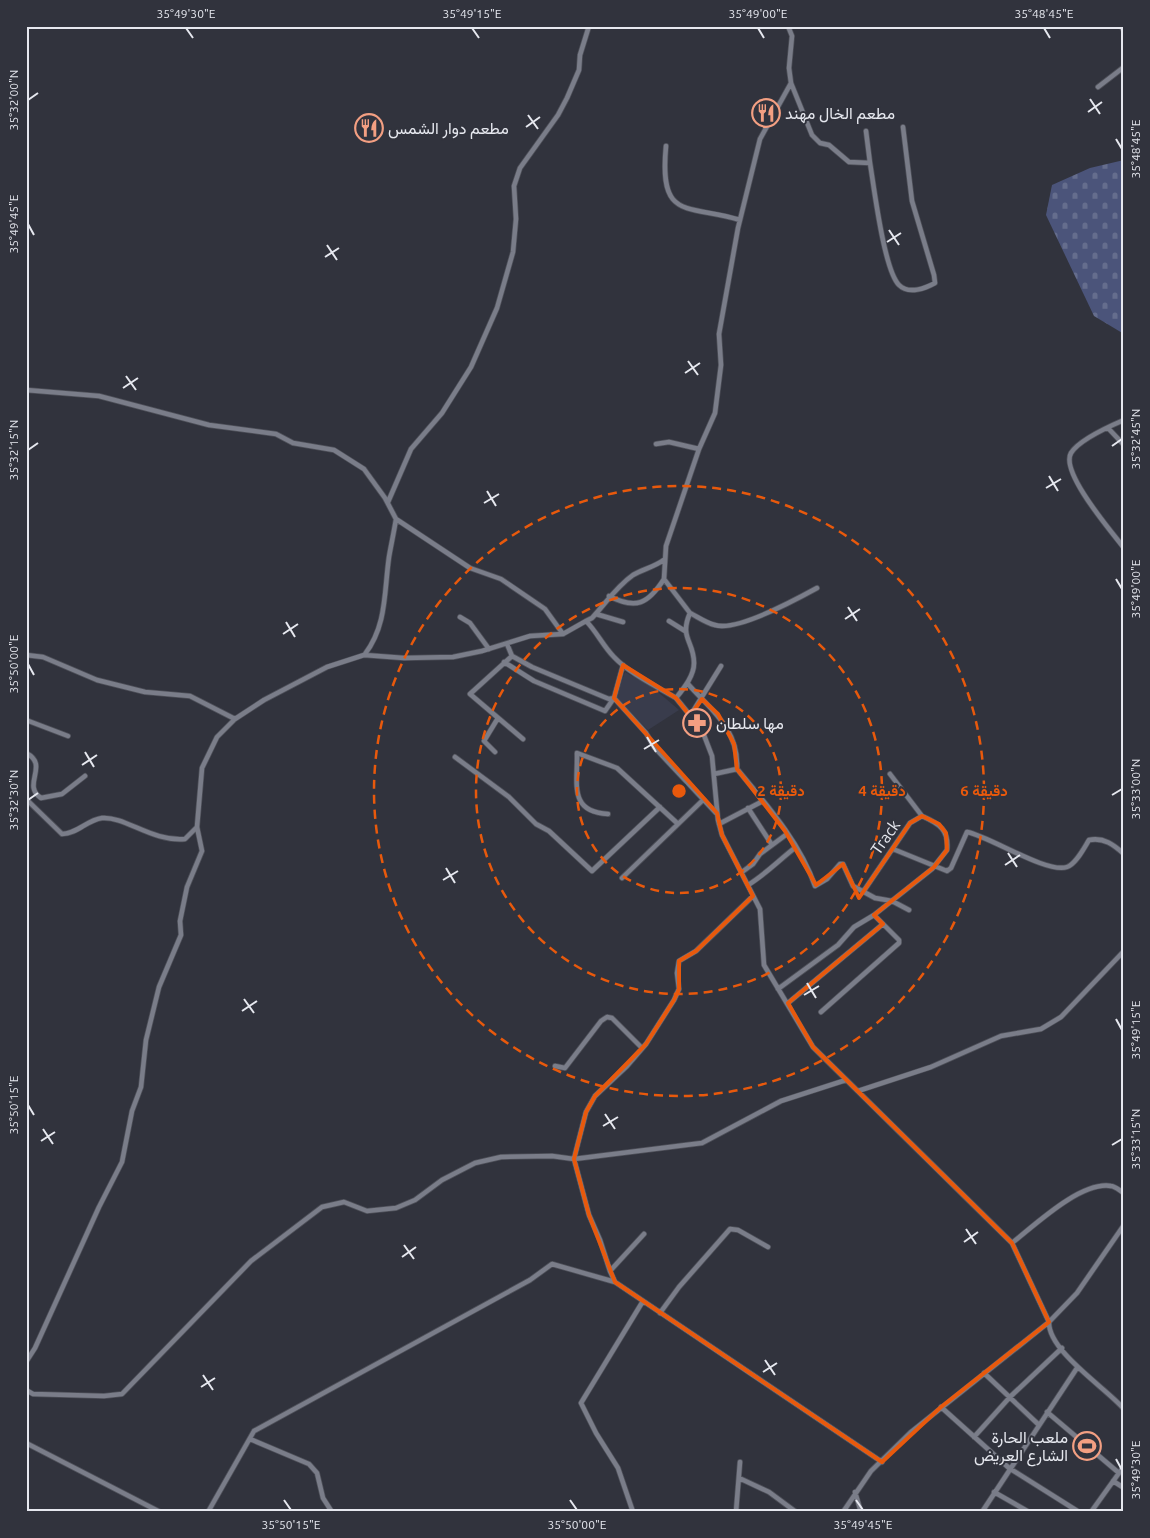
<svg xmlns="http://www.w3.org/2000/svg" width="1150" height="1538" font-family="Ubuntu,Vazirmatn,sans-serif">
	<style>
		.built { fill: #393c4c }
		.cemetery { fill: url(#cemetery-stones) }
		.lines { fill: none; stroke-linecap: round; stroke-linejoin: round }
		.minor-casing { stroke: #4e5059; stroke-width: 6 }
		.minor { stroke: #7a7d89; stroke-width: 4.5 }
		.marked { fill: none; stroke: #e8590c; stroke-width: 4; stroke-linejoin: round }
		.ticks { fill: none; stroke: #e6e8ef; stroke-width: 2 }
		.ring { fill: none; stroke: #e8590c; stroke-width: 2.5; stroke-dasharray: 9 6 }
		.labels { text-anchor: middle; stroke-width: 4; stroke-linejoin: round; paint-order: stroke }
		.poi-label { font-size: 16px; fill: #e6e8ef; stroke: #31333d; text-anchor: start }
		.street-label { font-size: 16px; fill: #e6e8ef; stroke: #31333d }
		.centre { fill: #e8590c; stroke: #31333d; stroke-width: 2.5 }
		.ring-label { font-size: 15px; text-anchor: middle; font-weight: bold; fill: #e8590c; stroke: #31333d; stroke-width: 4; stroke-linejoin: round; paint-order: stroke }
		.neatline { fill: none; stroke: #e6e8ef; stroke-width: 2 }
		.ticks-label { font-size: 12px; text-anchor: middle; fill: #e6e8ef }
	</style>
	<defs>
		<pattern id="cemetery-stones" width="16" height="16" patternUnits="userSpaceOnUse" patternTransform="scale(1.25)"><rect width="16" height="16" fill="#4b547a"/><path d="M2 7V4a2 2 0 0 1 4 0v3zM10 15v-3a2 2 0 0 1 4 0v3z" fill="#656d8d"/></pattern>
	</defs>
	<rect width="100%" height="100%" fill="#31333d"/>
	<!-- built -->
	<path class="built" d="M625,672L652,687L679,710L648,730L616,697Z"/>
	<!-- cemetery -->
	<path class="cemetery" d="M1124,160V334L1094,316L1046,215L1052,185L1090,168Z"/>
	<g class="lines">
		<defs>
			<path id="minor" d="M788,26L792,36L789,68L791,83L760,139L738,228L719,334L721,365L715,413L699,449L666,546L664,579L690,613C679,638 694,641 694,663C694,676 684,688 676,698L702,730L712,756L718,820L722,835L760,909L764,965L801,1027L813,1047L1012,1243L1049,1322C1048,1351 1106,1388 1124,1409
				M1121,26L1124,31
				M791,83L812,135L820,143L829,145L849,162L870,163C874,187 884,270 899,285C909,295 926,288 935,283L934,275L912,201L903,127
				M1098,87L1124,67
				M866,131L870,163
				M666,146C659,221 686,204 740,220
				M26,390L99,396L209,425L276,434L293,443L334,450L364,469L385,498L396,519L470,568L501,579L545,609L563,634L586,621C597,632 603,646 614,657C630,674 656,686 676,698
				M1124,420C1110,426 1079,440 1071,453C1060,472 1111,531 1124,548
				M1108,428L1124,445
				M656,444L669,442L699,449
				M388,502L411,449L442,413L471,367L497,308L513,252L516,219L514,186L520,168L558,115L567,98L579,70L580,55L589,26
				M609,596C636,610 648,604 664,579
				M690,613C698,617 706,623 715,625C736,632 797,599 817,588
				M596,614L623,622
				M460,617L470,623L489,649
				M586,621L592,618C606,603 616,587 633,575C643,569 655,567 665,559
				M669,621L685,631
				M507,644L512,656L470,694L523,739
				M365,654C387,625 384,592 389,557C391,545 394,532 396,519
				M26,655L43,657L97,680L145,692L190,696L235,719
				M504,662L534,681L605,711L614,698L609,699L532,667L512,656
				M623,665L614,698L646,733L654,747L716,813
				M688,684C711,710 739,729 737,769
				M690,716L721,666
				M26,720L68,736
				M495,752L484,741L498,718
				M26,753C50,765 21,785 41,798L62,794L85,776
				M455,757L509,797L536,824L549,831L592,871L660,807
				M714,774L737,769C766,804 800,842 815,886L827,879L840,864H843L853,886L875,898L892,901L909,910
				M890,774L922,816
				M26,799L62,834C77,834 87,820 102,818C125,816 152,842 185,839L197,827
				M748,808L772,845
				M608,814C568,812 578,783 577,753L617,768L677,823
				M719,824L763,801
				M893,849L947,871L951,868L967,832C989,836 1047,874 1067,867C1076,864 1084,848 1089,840C1104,837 1114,845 1124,854
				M742,872L753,864L760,854L787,834
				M622,878L703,800
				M748,885C766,874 779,860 796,847
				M753,896L696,951L679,961L677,973L679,989L674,1000L646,1044L627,1066L595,1096L586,1112L578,1143L574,1159L589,1215L600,1240L610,1271L615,1282L882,1462
				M778,989L838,945L854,927L874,915
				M788,1003L883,924L874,915L932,869L947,850C949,830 940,824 922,816L910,823L863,892
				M821,1012L899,943V940L883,924
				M555,1066L565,1068L601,1021L607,1017L612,1018L642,1048
				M858,1091L931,1067L1001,1036L1041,1029L1061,1017L1124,951
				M1012,1243C1035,1225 1081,1181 1111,1186C1115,1186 1120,1191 1124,1193
				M610,1271L644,1234
				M660,1313L679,1287L730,1229L738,1230L768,1247
				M26,1362L35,1348L99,1207L122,1162L132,1111L141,1087L146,1040L159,987L181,935L180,921L187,887L202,851L197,827L202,768L217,737L235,719L264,700L327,667L364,655L404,658L453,657L482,651L530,636L563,634
				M984,1373L1039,1425
				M26,1390L33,1394L104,1396L122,1394L251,1261L322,1207L344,1202L367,1211L396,1208L415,1200L442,1180L475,1163L501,1157L552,1156L574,1159L702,1143L781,1101L846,1080
				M941,1407L1009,1468L1079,1512
				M1047,1412L1119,1473
				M974,1437L1010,1397L1062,1348
				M250,1439L309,1464L317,1473L323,1498L332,1512
				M26,1443L160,1512
				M739,1478L769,1492L796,1512
				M1113,1481L1124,1488
				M855,1492L861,1512
				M994,1492L1029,1512
				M208,1512L254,1431L530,1280L552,1264L615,1282
				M633,1512L618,1468L596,1433L581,1403L643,1301
				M736,1512L740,1462
				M843,1512L871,1471L911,1432L1049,1322L1077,1293L1124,1225
				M982,1512L1077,1368
				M1091,1512L1124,1466"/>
		</defs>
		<!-- minor casing -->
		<use href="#minor" class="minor-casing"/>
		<!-- minor -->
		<use href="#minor" class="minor"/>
	</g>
	<!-- marked area -->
	<path class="marked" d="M623,665L676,698L690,716L702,699L718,714L734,744L737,769L785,831L816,885L843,864L859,898L910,823L922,816L939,824L946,833L947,850L934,867L874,915L883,924L788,1003L813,1047L1012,1243L1049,1322L941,1407L882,1462L615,1282L589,1215L574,1159L586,1112L595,1096L646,1044L674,1000L679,989V961L696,951L753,896L722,835L717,813L614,698Z"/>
	<!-- ticks -->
	<path class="ticks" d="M186,28L193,38M472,28L479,38M758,28L764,38M1044,28L1050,38M1090,99L1100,114M28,100L38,93M1088,112L1102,102M528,115L538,129M526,127L540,117M1116,139L1122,149M28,224L34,235M889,230L899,245M887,242L901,233M327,245L337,260M325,257L339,248M688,361L698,375M685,373L700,363M126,376L136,390M123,388L138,378M1112,446L1122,439M28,450L38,443M1049,476L1058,491M1046,488L1061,479M487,491L496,506M484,503L499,494M1116,579L1122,589M848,607L857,621M845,619L860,609M286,622L295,637M283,634L298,624M28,664L34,675M647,737L656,752M644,749L659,740M85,752L94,767M82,765L97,755M1112,795L1122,789M28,800L38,793M1008,853L1017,867M1005,865L1020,855M446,868L455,883M443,880L458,871M807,983L816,998M804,995L819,986M244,999L254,1013M242,1011L257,1001M1116,1019L1122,1030M28,1105L34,1115M605,1114L615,1129M603,1126L618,1117M43,1129L53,1144M41,1141L55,1132M1112,1145L1122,1139M966,1229L976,1244M964,1242L978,1232M404,1245L414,1259M402,1257L416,1247M765,1360L775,1375M763,1372L777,1363M203,1375L213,1390M201,1387L215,1378M1116,1459L1122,1470M284,1500L291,1510M570,1500L577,1510M856,1500L863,1510"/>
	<!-- distance rings -->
	<g class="ring">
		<circle cx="679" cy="791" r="102"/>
		<circle cx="679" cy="791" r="203"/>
		<circle cx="679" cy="791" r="305"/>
	</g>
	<!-- icons -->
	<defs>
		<symbol id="restaurant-ring" viewBox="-11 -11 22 22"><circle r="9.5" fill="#31333d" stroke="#f39f82" stroke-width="1.5"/><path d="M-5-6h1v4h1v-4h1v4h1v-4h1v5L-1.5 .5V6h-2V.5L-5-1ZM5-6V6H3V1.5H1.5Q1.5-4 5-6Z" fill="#f39f82"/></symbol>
		<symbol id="pharmacy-ring" viewBox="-11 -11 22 22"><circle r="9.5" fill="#31333d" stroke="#f39f82" stroke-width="1.5"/><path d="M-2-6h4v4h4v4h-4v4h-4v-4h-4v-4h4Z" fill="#f39f82"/></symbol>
		<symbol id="stadium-ring" viewBox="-11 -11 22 22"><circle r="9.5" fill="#31333d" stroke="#f39f82" stroke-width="1.5"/><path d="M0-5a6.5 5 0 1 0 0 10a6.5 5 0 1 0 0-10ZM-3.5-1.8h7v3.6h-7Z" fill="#f39f82"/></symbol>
	</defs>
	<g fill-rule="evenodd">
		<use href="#restaurant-ring" x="750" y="97" width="32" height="32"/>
		<use href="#restaurant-ring" x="353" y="112" width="32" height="32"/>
		<use href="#pharmacy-ring" x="681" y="707" width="32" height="32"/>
		<use href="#stadium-ring" x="1071" y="1430" width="32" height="32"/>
	</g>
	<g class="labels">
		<!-- poi labels -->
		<g class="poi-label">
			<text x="785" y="119">مطعم الخال مهند</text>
			<text x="388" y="134">مطعم دوار الشمس</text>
			<text x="716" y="729">مها سلطان</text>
			<text x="1068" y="1443" text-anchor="end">ملعب الحارة<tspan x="1068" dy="18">الشارع العريض</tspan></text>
		</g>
		<!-- street labels -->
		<g class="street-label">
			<text transform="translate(885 837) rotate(-55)" y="6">Track</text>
		</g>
	</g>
	<circle cx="679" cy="791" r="8" class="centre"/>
	<g class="ring-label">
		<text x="781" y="796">2 دقيقة</text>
		<text x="882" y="796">4 دقيقة</text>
		<text x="984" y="796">6 دقيقة</text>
	</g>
	<!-- border -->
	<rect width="1150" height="1538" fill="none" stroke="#31333d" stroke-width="55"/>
	<rect x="28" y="28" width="1094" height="1482" class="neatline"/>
	<g class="ticks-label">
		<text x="186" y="18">35°49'30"E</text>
		<text x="472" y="18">35°49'15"E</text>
		<text x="758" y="18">35°49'00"E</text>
		<text x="1044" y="18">35°48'45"E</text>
		<text transform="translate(14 100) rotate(-90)" y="4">35°32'00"N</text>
		<text transform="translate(1136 149) rotate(-90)" y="4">35°48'45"E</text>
		<text transform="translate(14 224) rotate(-90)" y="4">35°49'45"E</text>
		<text transform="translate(1136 439) rotate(-90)" y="4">35°32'45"N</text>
		<text transform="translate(14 450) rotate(-90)" y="4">35°32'15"N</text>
		<text transform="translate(1136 589) rotate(-90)" y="4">35°49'00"E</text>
		<text transform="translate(14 664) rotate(-90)" y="4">35°50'00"E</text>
		<text transform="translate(1136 789) rotate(-90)" y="4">35°33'00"N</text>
		<text transform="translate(14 800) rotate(-90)" y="4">35°32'30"N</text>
		<text transform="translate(1136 1030) rotate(-90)" y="4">35°49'15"E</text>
		<text transform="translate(14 1105) rotate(-90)" y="4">35°50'15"E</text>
		<text transform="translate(1136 1139) rotate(-90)" y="4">35°33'15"N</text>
		<text transform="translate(1136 1470) rotate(-90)" y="4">35°49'30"E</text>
		<text x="291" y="1529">35°50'15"E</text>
		<text x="577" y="1529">35°50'00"E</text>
		<text x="863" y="1529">35°49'45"E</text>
	</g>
</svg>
